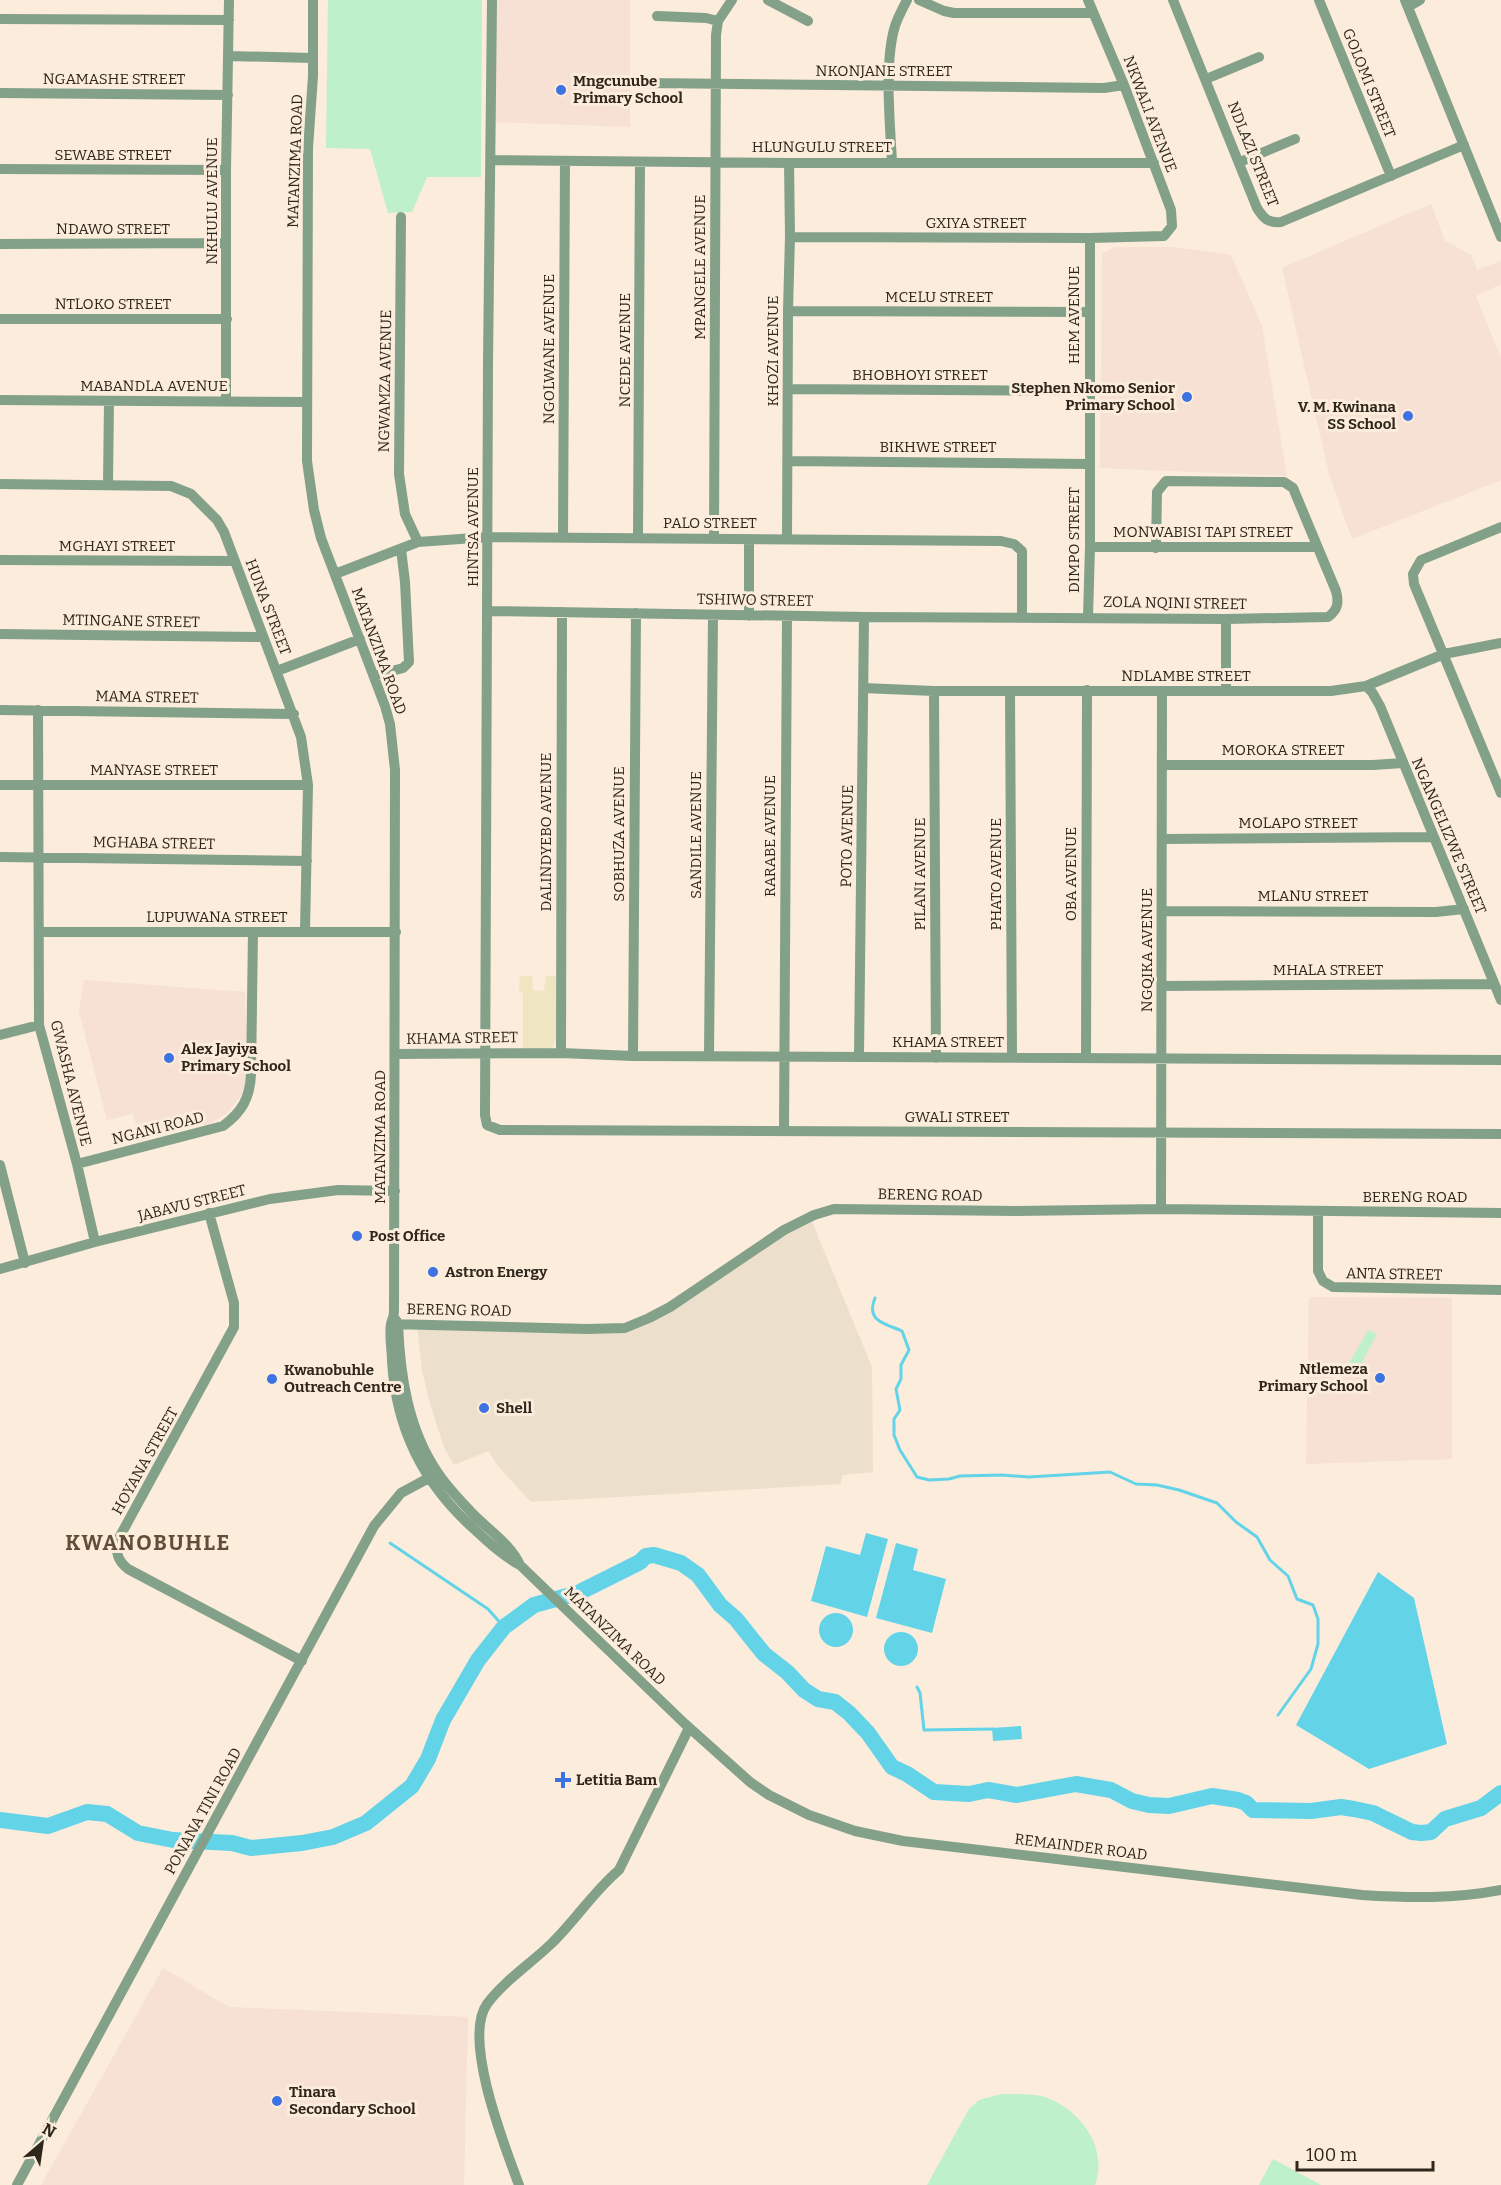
<svg xmlns="http://www.w3.org/2000/svg" width="1501" height="2185" viewBox="0 0 1501 2185" font-family="Bitter,serif">
  <style>
    .commercial { fill: #ecdfcb }
    .education { fill: #f7e0d4 }
    .green { fill: #bdf0cb }
    .sand { fill: #efe5c0 }
    .water { fill: #63d3e8 }
    .lines { fill: none; stroke-linecap: round; stroke-linejoin: round }
    .stream { stroke: #63d3e8; stroke-width: 3 }
    .river { stroke: #63d3e8; stroke-width: 16 }
    .minor { stroke: #83a089; stroke-width: 10 }
    .poi-dot { fill: #3c72e1; stroke: #fbecdb; stroke-width: 2 }
    .labels { text-anchor: middle; stroke-width: 6; stroke-linejoin: round; paint-order: stroke }
    .street-label { font-size: 15px; fill: #30271c; stroke: #fbecdb }
    .poi-label { font-size: 15px; font-weight: bold; fill: #30271c; stroke: #fbecdb; text-anchor: start }
    .district-label { font-size: 21px; font-weight: bold; letter-spacing: 1.5px; fill: #624e36; stroke: #fbecdb }
  </style>
  <rect width="100%" height="100%" fill="#fbecdb"/>
  <!-- commercial -->
  <path class="commercial" d="M 812,1222 L 872,1367 L 873,1472 L 842,1475 L 841,1484 L 531,1502 L 498,1466 L 488,1451 L 454,1465 L 444,1447 L 430,1404 L 422,1370 L 417,1327 L 628,1330 L 775,1240 Z"/>
  <!-- education -->
  <path class="education" d="M 492,0 L 630,0 L 630,127 L 491,122 Z
    M 1431,204 L 1445,241 L 1471,255 L 1477,270 L 1501,261 L 1501,284 L 1476,296 L 1501,358 L 1501,480 L 1352,539 L 1329,474 L 1282,268 Z
    M 1114,247 L 1174,247 L 1231,255 L 1262,326 L 1287,476 L 1100,468 L 1102,254 Z
    M 84,980 L 245,992 L 247,1059 L 246,1080 L 243,1093 L 227,1113 L 209,1124 L 140,1138 L 133,1114 L 107,1120 L 79,1012 Z
    M 1309,1297 L 1452,1298 L 1452,1459 L 1306,1464 Z
    M 163,1968 L 229,2007 L 468,2017 L 464,2185 L 41,2185 Z"/>
  <!-- green -->
  <path class="green" d="M 328,0 L 482,0 L 481,177 L 427,177 L 412,212 L 388,213 L 370,149 L 326,148 Z
    M 1368,1330 L 1377,1334 L 1357,1372 L 1347,1367 Z
    M 1001,2094 C 1015,2094 1035,2093 1048,2098 C 1082,2112 1108,2148 1095,2185 L 927,2185 L 969,2109 L 979,2100 Z
    M 1273,2159 L 1321,2185 L 1259,2185 Z"/>
  <!-- sand -->
  <path class="sand" d="M 520,976 L 532,976 L 533,990 L 544,991 L 546,976 L 556,976 C 557,993 562,1039 550,1050 L 523,1051 L 523,993 L 519,991 Z"/>
  <!-- water -->
  <path class="water" d="M 866,1533 L 888,1539 L 867,1617 L 811,1601 L 826,1546 L 860,1555 Z
    M 896,1543 L 918,1549 L 913,1570 L 946,1579 L 932,1633 L 876,1618 Z
    M 1378,1572 L 1414,1598 L 1447,1744 L 1369,1769 L 1296,1725 Z
    M819 1630a17 17 0 1 1 34 0a17 17 0 1 1-34 0Z
    M884 1649a17 17 0 1 1 34 0a17 17 0 1 1-34 0Z
    M 1021,1726 L 1022,1739 L 993,1741 L 992,1728 Z"/>
  <g class="lines">
    <!-- stream -->
    <path class="stream" d="M 875,1298 C 865,1322 887,1324 902,1331 L 909,1350 L 901,1365 L 901,1379 L 896,1389 L 900,1410 L 894,1419 L 894,1435 L 900,1450 L 917,1477 L 929,1480 L 949,1479 L 960,1476 L 1001,1475 L 1029,1477 L 1110,1472 L 1136,1484 L 1157,1485 L 1179,1490 L 1217,1503 L 1236,1522 L 1257,1537 L 1270,1560 L 1288,1576 L 1297,1599 L 1313,1605 L 1318,1619 L 1318,1644 L 1311,1669 L 1278,1715
      M 390,1543 L 488,1609 L 504,1627
      M 917,1687 L 920,1693 L 924,1730 L 994,1729"/>
    <!-- river -->
    <path class="river" d="M 0,1820 L 48,1826 L 87,1812 L 107,1814 L 138,1833 L 173,1840 L 232,1843 L 251,1848 L 302,1843 L 333,1837 L 366,1823 L 412,1786 L 428,1759 L 443,1720 L 478,1660 L 504,1627 L 534,1605 L 578,1593 L 640,1562 L 646,1556 L 654,1555 L 681,1563 L 698,1575 L 720,1605 L 736,1619 L 764,1654 L 787,1672 L 804,1690 L 818,1699 L 835,1702 L 849,1713 L 868,1733 L 892,1767 L 907,1774 L 934,1792 L 969,1794 L 988,1790 L 1017,1795 L 1076,1784 L 1111,1790 L 1132,1801 L 1149,1805 L 1169,1806 L 1212,1796 L 1238,1800 L 1246,1803 L 1253,1810 L 1311,1811 L 1341,1807 L 1354,1809 L 1373,1813 L 1412,1832 L 1421,1833 L 1431,1832 L 1445,1819 L 1481,1808 L 1501,1793"/>
    <!-- minor -->
    <path class="minor" d="M 313,0 L 313,76 L 308,148 L 307,461 L 314,510 L 321,538 L 385,706 L 390,724 L 395,770 L 394,1311 C 394,1317 392,1320 391,1324 C 389,1335 392,1350 392,1361 C 396,1429 423,1483 474,1529 C 488,1542 503,1556 520,1565 L 684,1723 L 750,1782 L 769,1795 L 809,1815 L 855,1831 L 903,1841 L 1362,1895 C 1408,1898 1455,1899 1501,1890
      M 492,0 L 488,364 L 485,1115 L 487,1125 L 500,1130 L 1501,1134
      M 768,0 L 808,21
      M 919,0 L 944,11 L 954,13 L 1093,13
      M 1173,0 L 1257,208 C 1264,219 1268,223 1281,222 L 1464,145
      M 1319,0 L 1391,176
      M 1405,0 L 1501,237
      M 1408,7 L 1420,0
      M 657,16 L 706,18 L 718,21
      M 0,19 L 229,20
      M 229,56 L 313,58
      M 1206,79 L 1259,57
      M 643,83 L 1104,88 L 1124,85
      M 0,93 L 228,95
      M 491,160 L 789,163 L 1154,163
      M 892,162 C 890,123 884,62 895,26 C 898,17 903,8 907,0
      M 1240,162 L 1295,139
      M 0,169 L 226,170
      M 401,217 L 399,474 L 405,514 L 418,542
      M 790,237 L 1090,238 L 1164,236 L 1172,226 L 1171,210 L 1124,85 L 1088,0
      M 0,244 L 226,243
      M 788,311 L 1089,312
      M 0,319 L 227,319
      M 788,389 L 1089,391
      M 0,400 L 307,402
      M 226,402 L 226,170 L 229,0
      M 788,461 L 1089,464
      M 0,484 L 171,486 L 191,494 L 217,520 L 224,532 L 301,737 L 308,785 L 305,931
      M 108,484 L 109,401
      M 1501,527 L 1421,560 L 1413,574 L 1414,584 L 1501,793
      M 563,537 L 565,161
      M 638,538 L 640,162
      M 787,538 L 788,311 L 790,237 L 789,163
      M 714,539 L 716,35 L 718,21 L 732,0
      M 749,539 L 749,616
      M 1090,547 L 1317,547
      M 0,560 L 235,561
      M 335,574 L 418,542 L 488,537 L 1001,541 L 1014,544 L 1022,551 L 1022,616
      M 488,611 L 864,617 L 1226,619 L 1328,617 C 1338,610 1339,602 1336,591 L 1293,488 L 1284,482 L 1166,481 L 1157,492 L 1156,548
      M 1088,617 L 1090,547 L 1090,238
      M 1226,619 L 1226,691
      M 0,634 L 262,637
      M 277,671 L 360,639
      M 374,676 L 403,668 L 409,662 L 405,582 L 401,549
      M 1366,686 L 1372,692 L 1380,706 L 1501,1000
      M 863,688 L 934,691 L 1331,691 L 1366,686 L 1444,654 L 1501,643
      M 934,691 L 936,1058
      M 1010,691 L 1012,1057
      M 0,710 L 294,714
      M 38,710 L 39,1025 L 77,1164 L 95,1242
      M 1163,765 L 1373,765 L 1403,763
      M 0,785 L 308,785
      M 1163,839 L 1433,837
      M 0,857 L 307,861
      M 1162,911 L 1436,912 L 1464,909
      M 39,932 L 396,932
      M 1162,986 L 1494,984
      M 0,1035 L 39,1025
      M 561,1053 L 562,612
      M 395,1054 L 561,1053 L 633,1056 L 1501,1060
      M 709,1055 L 713,615
      M 633,1056 L 636,613
      M 859,1056 L 864,617
      M 1086,1058 L 1087,690
      M 784,1130 L 787,616
      M 77,1164 L 223,1126 C 242,1112 250,1098 251,1074 L 253,932
      M 0,1165 L 25,1263
      M 1161,1209 L 1162,691
      M 1318,1212 L 1318,1271 L 1323,1281 L 1333,1287 L 1501,1290
      M 209,1213 L 234,1303 L 234,1327 L 119,1538 C 115,1552 117,1560 128,1569 L 302,1661
      M 0,1269 L 95,1242 L 270,1199 L 338,1190 L 395,1191
      M 396,1320 L 398,1324 C 400,1375 408,1430 438,1473 C 447,1487 460,1500 471,1512 C 487,1529 511,1544 520,1565
      M 391,1324 L 587,1329 L 625,1328 L 649,1318 L 670,1307 L 784,1230 L 814,1215 L 834,1209 L 1016,1211 L 1161,1209 L 1501,1213
      M 17,2185 L 374,1526 L 401,1493 L 438,1473
      M 519,2185 C 505,2147 462,2039 487,2004 C 504,1981 530,1964 551,1944 C 575,1921 593,1892 619,1870 L 689,1728"/>
  </g>
  <!-- markers -->
  <g class="poi-dot">
    <circle cx="561" cy="90" r="6"/>
    <circle cx="1187" cy="397" r="6"/>
    <circle cx="1408" cy="416" r="6"/>
    <circle cx="169" cy="1058" r="6"/>
    <circle cx="357" cy="1236" r="6"/>
    <circle cx="433" cy="1272" r="6"/>
    <circle cx="1380" cy="1378" r="6"/>
    <circle cx="272" cy="1379" r="6"/>
    <circle cx="484" cy="1408" r="6"/>
    <path d="M560 1771h6v6h6v6h-6v6h-6v-6h-6v-6h6z"/>
    <circle cx="277" cy="2101" r="6"/>
  </g>
  <g class="labels">
    <!-- street labels -->
    <g class="street-label">
      <text x="884" y="76">NKONJANE STREET</text>
      <text x="114" y="84">NGAMASHE STREET</text>
      <text transform="translate(1369 83) rotate(68)" y="5">GOLOMI STREET</text>
      <text transform="translate(1150 114) rotate(69)" y="5">NKWALI AVENUE</text>
      <text x="822" y="152">HLUNGULU STREET</text>
      <text transform="translate(1253 154) rotate(68)" y="5">NDLAZI STREET</text>
      <text x="113" y="160">SEWABE STREET</text>
      <text transform="translate(295 161) rotate(-88)" y="5">MATANZIMA ROAD</text>
      <text transform="translate(212 201) rotate(-90)" y="5">NKHULU AVENUE</text>
      <text x="976" y="228">GXIYA STREET</text>
      <text x="113" y="234">NDAWO STREET</text>
      <text transform="translate(700 267) rotate(-90)" y="5">MPANGELE AVENUE</text>
      <text x="939" y="302">MCELU STREET</text>
      <text x="113" y="309">NTLOKO STREET</text>
      <text transform="translate(1074 315) rotate(-90)" y="5">HEM AVENUE</text>
      <text transform="translate(549 349) rotate(-90)" y="5">NGOLWANE AVENUE</text>
      <text transform="translate(625 350) rotate(-90)" y="5">NCEDE AVENUE</text>
      <text transform="translate(773 351) rotate(-90)" y="5">KHOZI AVENUE</text>
      <text x="920" y="380">BHOBHOYI STREET</text>
      <text transform="translate(385 381) rotate(-89)" y="5">NGWAMZA AVENUE</text>
      <text x="154" y="391">MABANDLA AVENUE</text>
      <text x="938" y="452">BIKHWE STREET</text>
      <text x="710" y="528">PALO STREET</text>
      <text transform="translate(473 527) rotate(-90)" y="5">HINTSA AVENUE</text>
      <text x="1203" y="537">MONWABISI TAPI STREET</text>
      <text transform="translate(1074 540) rotate(-90)" y="5">DIMPO STREET</text>
      <text x="117" y="551">MGHAYI STREET</text>
      <text transform="translate(755 600) rotate(1)" y="5">TSHIWO STREET</text>
      <text transform="translate(1175 603) rotate(1)" y="5">ZOLA NQINI STREET</text>
      <text transform="translate(268 607) rotate(69)" y="5">HUNA STREET</text>
      <text transform="translate(131 621) rotate(1)" y="5">MTINGANE STREET</text>
      <text transform="translate(379 651) rotate(70)" y="5">MATANZIMA ROAD</text>
      <text x="1186" y="681">NDLAMBE STREET</text>
      <text transform="translate(147 697) rotate(1)" y="5">MAMA STREET</text>
      <text x="1283" y="755">MOROKA STREET</text>
      <text x="154" y="775">MANYASE STREET</text>
      <text x="1298" y="828">MOLAPO STREET</text>
      <text transform="translate(546 832) rotate(-90)" y="5">DALINDYEBO AVENUE</text>
      <text transform="translate(619 834) rotate(-90)" y="5">SOBHUZA AVENUE</text>
      <text transform="translate(696 835) rotate(-90)" y="5">SANDILE AVENUE</text>
      <text transform="translate(770 836) rotate(-90)" y="5">RARABE AVENUE</text>
      <text transform="translate(847 836) rotate(-89)" y="5">POTO AVENUE</text>
      <text transform="translate(1449 836) rotate(67)" y="5">NGANGELIZWE STREET</text>
      <text transform="translate(154 843) rotate(1)" y="5">MGHABA STREET</text>
      <text transform="translate(920 874) rotate(-90)" y="5">PILANI AVENUE</text>
      <text transform="translate(996 874) rotate(-90)" y="5">PHATO AVENUE</text>
      <text transform="translate(1071 874) rotate(-90)" y="5">OBA AVENUE</text>
      <text x="1313" y="901">MLANU STREET</text>
      <text x="217" y="922">LUPUWANA STREET</text>
      <text transform="translate(1147 950) rotate(-90)" y="5">NGQIKA AVENUE</text>
      <text x="1328" y="975">MHALA STREET</text>
      <text transform="translate(462 1038) rotate(-1)" y="5">KHAMA STREET</text>
      <text x="948" y="1047">KHAMA STREET</text>
      <text transform="translate(71 1083) rotate(76)" y="5">GWASHA AVENUE</text>
      <text x="957" y="1122">GWALI STREET</text>
      <text transform="translate(158 1128) rotate(-14)" y="5">NGANI ROAD</text>
      <text transform="translate(380 1137) rotate(-90)" y="5">MATANZIMA ROAD</text>
      <text transform="translate(930 1195) rotate(1)" y="5">BERENG ROAD</text>
      <text x="1415" y="1202">BERENG ROAD</text>
      <text transform="translate(192 1203) rotate(-14)" y="5">JABAVU STREET</text>
      <text transform="translate(1394 1274) rotate(1)" y="5">ANTA STREET</text>
      <text transform="translate(459 1310) rotate(1)" y="5">BERENG ROAD</text>
      <text transform="translate(145 1461) rotate(-61)" y="5">HOYANA STREET</text>
      <text transform="translate(615 1636) rotate(44)" y="5">MATANZIMA ROAD</text>
      <text transform="translate(203 1811) rotate(-61)" y="5">PONANA TINI ROAD</text>
      <text transform="translate(1081 1847) rotate(7)" y="5">REMAINDER ROAD</text>
    </g>
    <!-- poi labels -->
    <g class="poi-label">
      <text x="573" y="86">Mngcunube<tspan x="573" dy="17">Primary School</tspan></text>
      <text x="1175" y="393" text-anchor="end">Stephen Nkomo Senior<tspan x="1175" dy="17">Primary School</tspan></text>
      <text x="1396" y="412" text-anchor="end">V. M. Kwinana<tspan x="1396" dy="17">SS School</tspan></text>
      <text x="181" y="1054">Alex Jayiya<tspan x="181" dy="17">Primary School</tspan></text>
      <text x="369" y="1241">Post Office</text>
      <text x="445" y="1277">Astron Energy</text>
      <text x="1368" y="1374" text-anchor="end">Ntlemeza<tspan x="1368" dy="17">Primary School</tspan></text>
      <text x="284" y="1375">Kwanobuhle<tspan x="284" dy="17">Outreach Centre</tspan></text>
      <text x="496" y="1413">Shell</text>
      <text x="576" y="1785">Letitia Bam</text>
      <text x="289" y="2097">Tinara<tspan x="289" dy="17">Secondary School</tspan></text>
    </g>
    <!-- district labels -->
    <g class="district-label">
      <text x="148" y="1550">KWANOBUHLE</text>
    </g>
  </g>
  <!-- north arrow -->
  <g transform="translate(42 2143) rotate(29)" stroke="#fbecdb" stroke-width="4.5" paint-order="stroke">
  <path d="M0-4.5L10 22L0 15L-10 22Z" fill="#30271c"/>
  <text y="-9" font-size="16" font-weight="bold" text-anchor="middle" fill="#30271c">N</text>
  </g>
  <!-- scale -->
  <path d="M1297 2161v9h136v-9" fill="none" stroke="#30271c" stroke-width="3"/>
  <text x="1306" y="2161" font-size="18" fill="#30271c" stroke="#fbecdb" stroke-width="4.5" paint-order="stroke">100 m</text>
</svg>
